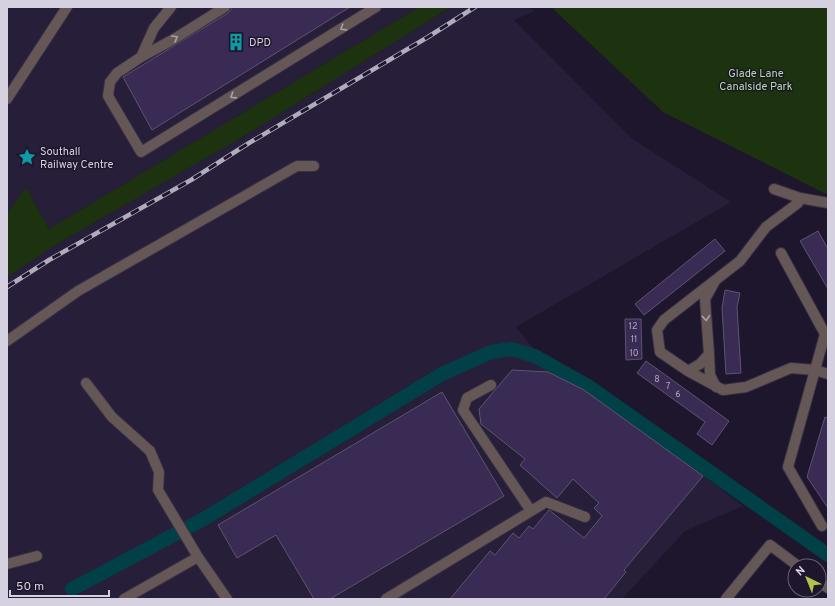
<svg xmlns="http://www.w3.org/2000/svg" width="835" height="606" viewBox="0 0 835 606" font-family="Overpass,sans-serif">
  <style>
    .built { fill: #271e3a }
    .green { fill: #1d3310 }
    .lines { fill: none; stroke-linecap: round; stroke-linejoin: round }
    .canal { stroke: #014047; stroke-width: 14 }
    .building { fill: #392b54; stroke: #5c556f }
    .minor-casing { stroke: #383045; stroke-width: 12 }
    .minor { stroke: #665757; stroke-width: 10 }
    .rail-casing { stroke: #b1acbc; stroke-width: 4.5 }
    .rail { stroke: #1e162c; stroke-width: 3; stroke-dasharray: 9; stroke-linecap: butt }
    .oneway { stroke: #a9a0a9 }
    .labels { text-anchor: middle; stroke-width: 3; stroke-linejoin: round; paint-order: stroke }
    .number-label { font-size: 9px; fill: #aea8bd }
    .poi-label { font-size: 11px; fill: #d5d1e0; stroke: #1e162c; text-anchor: start }
    .park-label { font-size: 11px; fill: #b1de9a; stroke: #1e162c }
  </style>
  <rect width="100%" height="100%" fill="#1e162c"/>
  <!-- built -->
  <path class="built" d="M 7,7 L 419,7 L 49,229 L 26,187 L 7,214 Z
    M 451,7 L 528,7 L 535,11 L 514,20 L 631,138 L 731,202 L 516,327 L 550,369 L 594,392 L 743,506 L 685,531 L 622,599 L 7,599 L 7,277 L 52,247 L 241,138 Z"/>
  <!-- green -->
  <path class="green" d="M 419,7 L 451,7 L 241,138 L 52,247 L 7,277 L 7,214 L 26,187 L 49,229 Z
    M 554,7 L 828,7 L 828,195 L 663,112 L 552,8 Z"/>
  <g class="lines">
    <!-- canal -->
    <path class="canal" d="M 72,589 L 202,520 L 442,374 L 491,352 L 511,349 L 535,356 L 588,386 L 828,555"/>
  </g>
  <!-- building -->
  <path class="building" d="M 233,7 L 350,7 L 152,130 L 123,77 L 228,13 Z
    M 818,231 L 828,249 L 828,289 L 800,241 Z
    M 715,239 L 725,251 L 644,315 L 635,304 Z
    M 725,290 L 740,293 L 737,307 L 741,373 L 726,374 L 722,308 Z
    M 625,319 L 641,319 L 642,359 L 626,360 Z
    M 646,361 L 729,421 L 712,445 L 697,434 L 705,422 L 637,373 Z
    M 512,370 L 548,372 L 584,390 L 703,476 L 624,570 L 626,572 L 604,599 L 450,599 L 490,551 L 495,555 L 513,533 L 519,538 L 529,526 L 533,529 L 549,510 L 584,538 L 602,516 L 594,508 L 599,503 L 573,479 L 557,498 L 520,465 L 525,459 L 481,424 L 479,409 Z
    M 442,392 L 504,496 L 330,599 L 314,599 L 276,535 L 237,558 L 218,525 Z
    M 825,417 L 828,418 L 828,508 L 807,477 Z"/>
  <g class="lines">
    <!-- minor casing -->
    <g class="minor-casing">
      <path id="minor" d="M 171,7 L 154,28 L 141,57 L 117,73 L 110,82 L 108,96 L 141,152 L 376,7
        M 141,57 L 174,39 L 225,7
        M 7,99 L 67,7
        M 774,189 L 800,198 L 828,203
        M 781,253 L 825,334 L 788,467 L 822,526
        M 715,281 L 705,299 L 709,354 L 700,364 L 688,371 L 660,352 L 657,330 L 664,320 L 740,261 L 766,227 L 798,203 L 800,198
        M 7,341 L 78,291 L 297,166 L 314,166
        M 709,354 L 710,375 L 716,387
        M 688,371 L 723,390 L 746,387 L 791,368 L 815,370 L 828,374
        M 86,383 L 112,417 L 150,451 L 159,472 L 158,490 L 198,557 L 227,599
        M 491,385 L 467,398 L 463,410 L 531,511
        M 7,564 L 37,556
        M 819,582 L 828,588
        M 124,599 L 198,557
        M 386,599 L 546,502 L 585,517
        M 726,599 L 770,545 L 798,566"/>
    </g>
    <!-- minor -->
    <use href="#minor" class="minor"/>
    <!-- rail casing -->
    <g class="rail-casing">
      <path id="rail" d="M 7,287 L 49,260 L 191,180 L 249,143 L 428,37 L 475,7"/>
    </g>
    <!-- rail -->
    <use href="#rail" class="rail"/>
  </g>
  <!-- one-way arrows -->
  <defs><path id="oneway-chevron" d="M-2-3.5L2.5 0L-2 3.5" fill="none" stroke-width="1.6" stroke-linecap="round" stroke-linejoin="round"/></defs>
  <g class="oneway">
    <use href="#oneway-chevron" transform="translate(343 28) rotate(148)"/>
    <use href="#oneway-chevron" transform="translate(175 38) rotate(-31)"/>
    <use href="#oneway-chevron" transform="translate(233 96) rotate(148)"/>
    <use href="#oneway-chevron" transform="translate(706 318) rotate(84)"/>
  </g>
  <!-- icons -->
  <defs>
    <g id="building-bare" transform="scale(1.38)"><path d="M-4-6H4V6H1V3H-1V6H-4ZM-2.5-4.3h1.7v1.8h-1.7ZM.8-4.3h1.7v1.8H.8ZM-2.5-1h1.7V.8h-1.7ZM.8-1h1.7V.8H.8Z" fill="#0f9aa8" stroke="#1e162c" stroke-width="2.5" paint-order="stroke"/></g>
    <g id="sight-bare" transform="scale(1.38)"><path d="M0-6L1.8-2.2L6-1.7L2.9 1.2L3.7 5.4L0 3.3L-3.7 5.4L-2.9 1.2L-6-1.7L-1.8-2.2Z" fill="#0f9aa8" stroke="#1e162c" stroke-width="2.5" paint-order="stroke"/></g>
  </defs>
  <g fill-rule="evenodd">
    <use href="#building-bare" x="236" y="42"/>
    <use href="#sight-bare" x="27" y="157"/>
  </g>
  <g class="labels">
    <!-- number labels -->
    <g class="number-label">
      <text x="633" y="329">12</text>
      <text x="634" y="342">11</text>
      <text x="634" y="356">10</text>
      <text x="657" y="382">8</text>
      <text x="668" y="389">7</text>
      <text x="678" y="397">6</text>
    </g>
    <!-- poi labels -->
    <g class="poi-label">
      <text x="249" y="46">DPD</text>
      <text x="40" y="155">Southall<tspan x="40" dy="13">Railway Centre</tspan></text>
    </g>
    <!-- park labels -->
    <g class="park-label">
      <text x="756" y="77">Glade Lane<tspan x="756" dy="13">Canalside Park</tspan></text>
    </g>
  </g>
  <!-- border -->
  <rect width="835" height="606" fill="none" stroke="#d5d1e0" stroke-width="16"/>
  <!-- north arrow -->
  <g transform="translate(807 578) rotate(317)"><circle r="19" fill="#1e162c" stroke="#676174"/>
  <path d="M0-3L7 15L0 10L-7 15Z" fill="#b3c24b"/>
  <text y="-6" font-size="11" font-weight="bold" text-anchor="middle" fill="#d5d1e0">N</text>
  </g>
  <!-- scale -->
  <path d="M10 590v6h99v-6" fill="none" stroke="#d5d1e0" stroke-width="2"/>
  <text x="16" y="590" font-size="12" fill="#d5d1e0" stroke="#1e162c" stroke-width="3" paint-order="stroke">50 m</text>
</svg>
